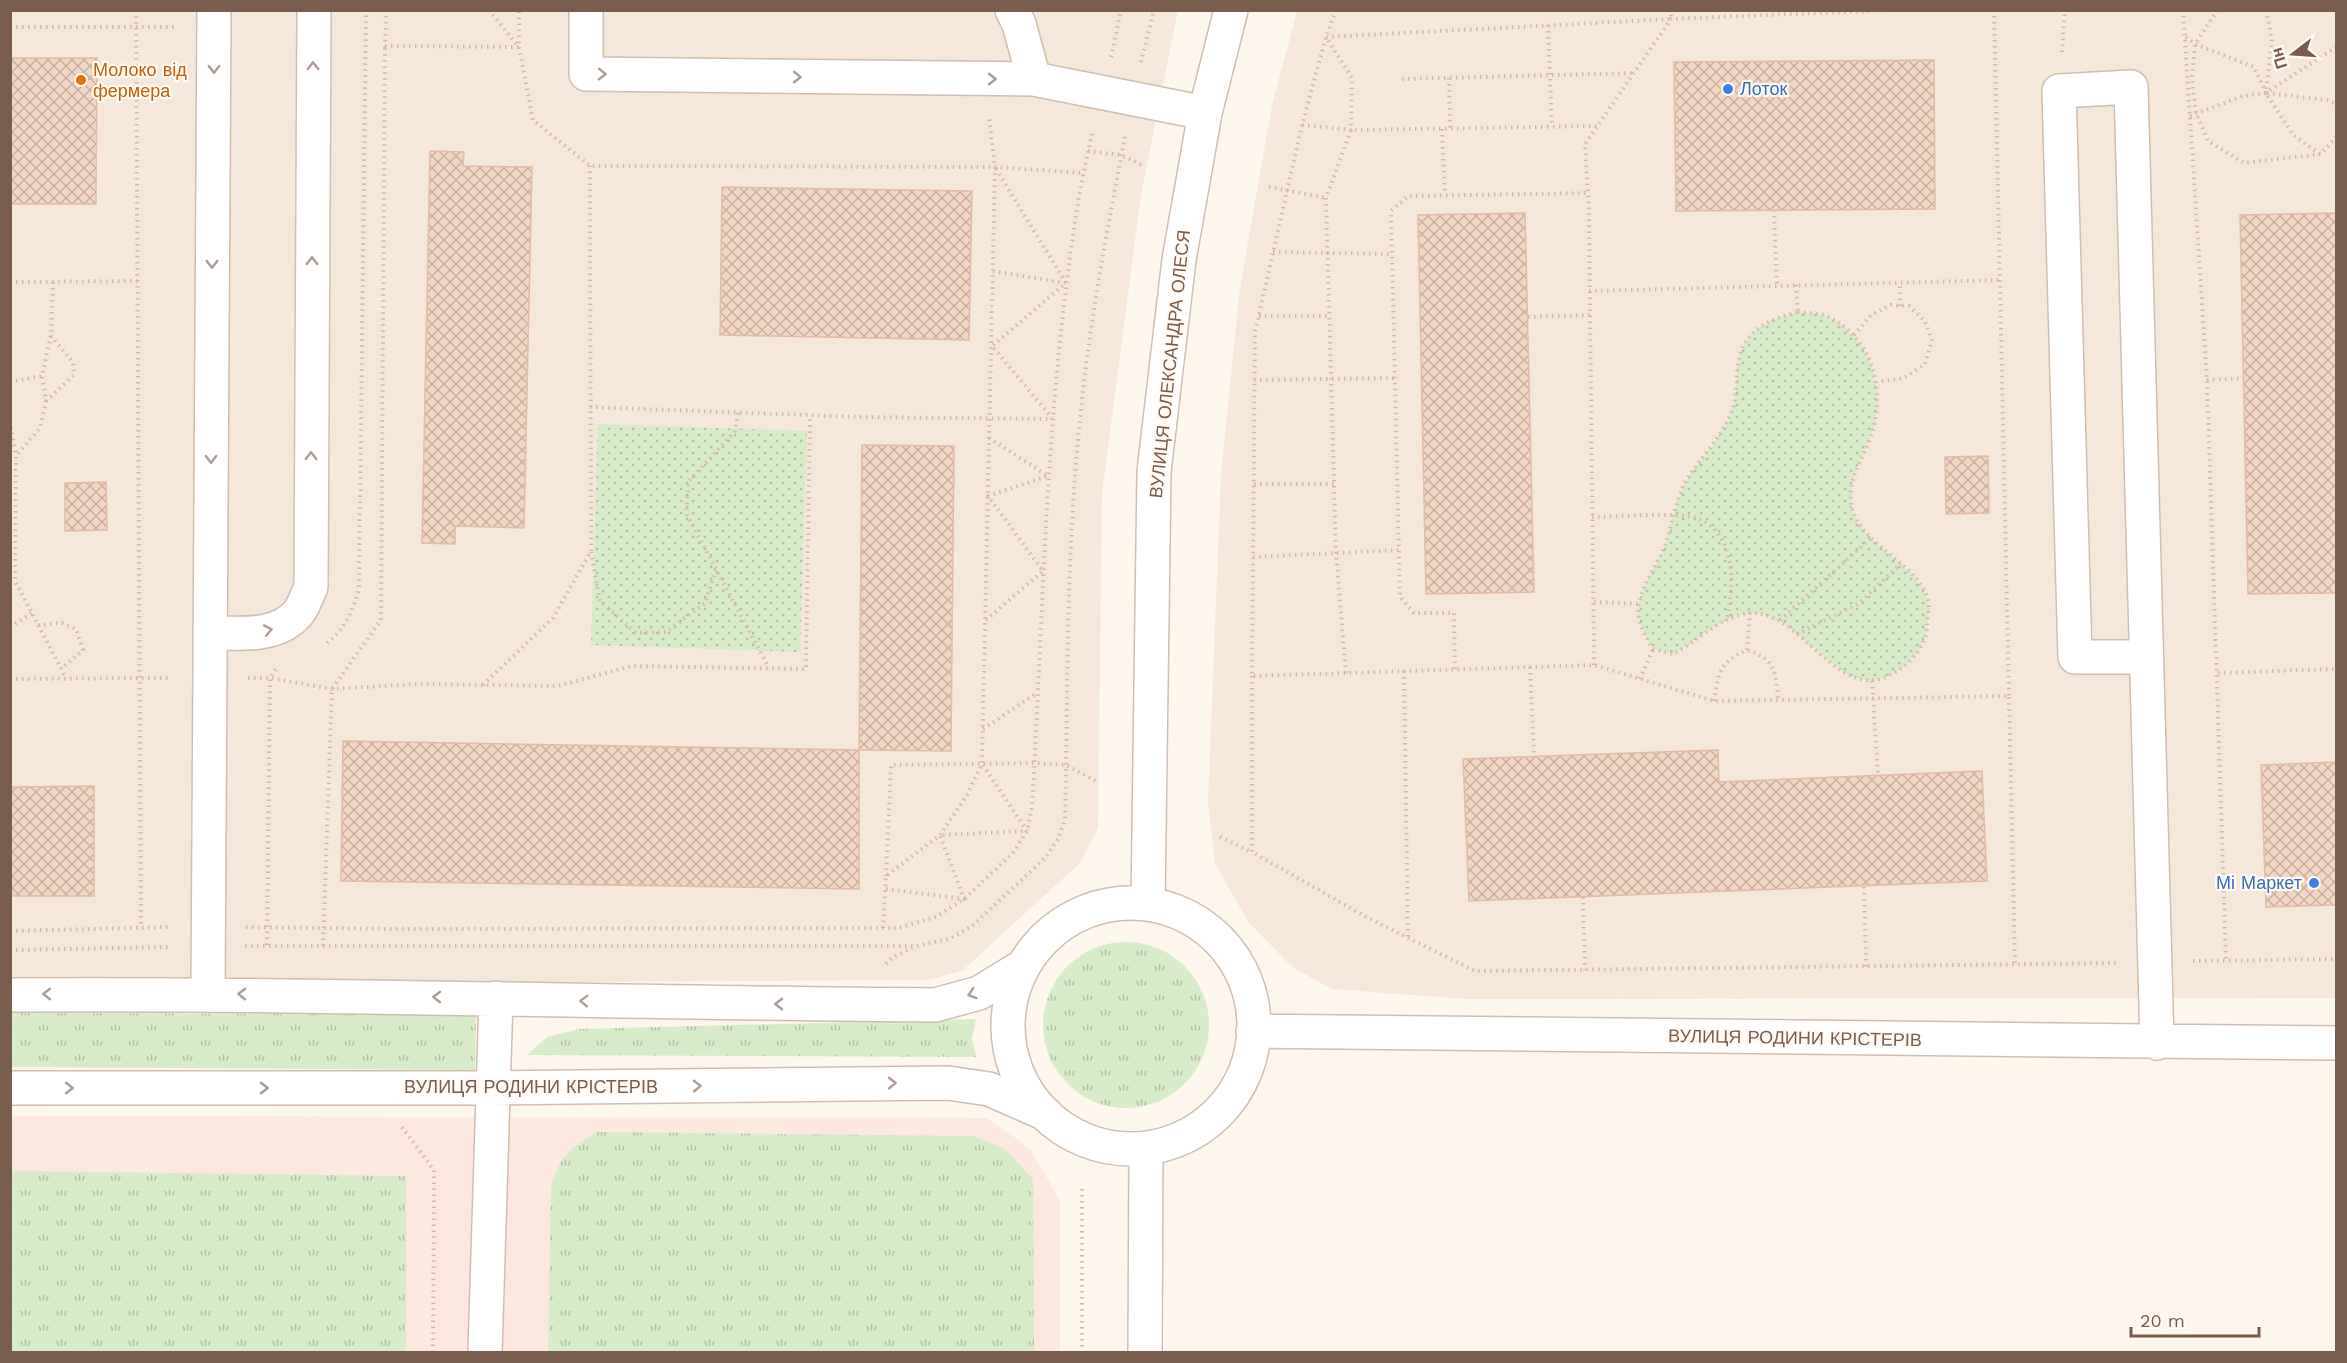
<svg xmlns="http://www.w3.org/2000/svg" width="2347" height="1363" viewBox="0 0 2347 1363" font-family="'Work Sans',sans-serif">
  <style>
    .residential { fill: #f5e8da }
    .commercial { fill: #fde8e0 }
    .grass { fill: url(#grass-tufts) }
    .park { fill: url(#park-dots) }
    .building { fill: url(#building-cross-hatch); stroke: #e6bba3; stroke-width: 1.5 }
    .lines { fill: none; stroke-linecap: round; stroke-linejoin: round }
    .minor-casing { stroke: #d1beb0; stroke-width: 36 }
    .path { stroke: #d9b8a5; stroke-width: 4; stroke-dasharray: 1.5 4.5; stroke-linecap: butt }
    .minor { stroke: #fff; stroke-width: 33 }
    .oneway { stroke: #af9d94 }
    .food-dot { fill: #e8710a; stroke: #fffaf3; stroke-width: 2 }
    .shop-dot { fill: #3f7fe0; stroke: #fffaf3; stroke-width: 2 }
    .labels { text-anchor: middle; stroke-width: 4.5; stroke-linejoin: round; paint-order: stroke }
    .food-label { font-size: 18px; fill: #c56008; stroke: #fffaf3; text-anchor: start }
    .shop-label { font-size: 18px; fill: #366cbe; stroke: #fffaf3; text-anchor: start }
    .street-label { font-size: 18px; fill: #7a5c4d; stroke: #fffaf3 }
  </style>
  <defs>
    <pattern id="grass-tufts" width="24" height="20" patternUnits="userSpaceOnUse" patternTransform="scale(1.5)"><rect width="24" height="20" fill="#d8ecc9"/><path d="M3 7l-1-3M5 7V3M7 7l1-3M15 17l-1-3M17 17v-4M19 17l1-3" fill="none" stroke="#b4c2a5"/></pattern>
    <pattern id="park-dots" width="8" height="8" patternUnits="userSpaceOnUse" patternTransform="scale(1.5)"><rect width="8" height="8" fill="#d8ecc9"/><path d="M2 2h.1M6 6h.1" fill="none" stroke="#b4c2a5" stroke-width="1.8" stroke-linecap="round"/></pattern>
    <pattern id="building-cross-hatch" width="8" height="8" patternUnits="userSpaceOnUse" patternTransform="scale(1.5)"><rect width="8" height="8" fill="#f3d5c3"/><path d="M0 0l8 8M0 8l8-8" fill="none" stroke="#cab0a1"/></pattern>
  </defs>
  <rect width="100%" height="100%" fill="#fdf6ec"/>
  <!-- residential -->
  <path class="residential" d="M 10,11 L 1178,11 L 1141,195 L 1102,494 L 1098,828 L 1080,863 L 962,971 L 928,980 L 11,985 Z
    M 1297,11 L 2336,11 L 2336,998 L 1466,999 L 1332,989 L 1292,967 L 1249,923 L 1215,864 L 1208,802 L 1221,474 L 1240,288 L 1272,105 Z"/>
  <!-- commercial -->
  <path class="commercial" d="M 11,1116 L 986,1118 L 1030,1148 L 1060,1201 L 1060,1352 L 11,1352 Z"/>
  <!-- grass -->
  <path class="grass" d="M1043 1025a83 83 0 1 1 166 0a83 83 0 1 1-166 0Z
    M 11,1013 L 476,1014 L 475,1070 L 11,1067 Z
    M 976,1019 L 972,1038 L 976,1057 L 527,1055 L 547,1037 L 579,1029 Z
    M 597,1132 L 973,1136 L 1005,1149 L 1033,1179 L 1034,1352 L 548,1352 L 551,1188 C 560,1154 569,1150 597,1132 Z
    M 11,1171 L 406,1176 L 406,1352 L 11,1352 Z"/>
  <!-- park -->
  <path class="park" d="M 1798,312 C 1807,313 1820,313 1829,317 C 1871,338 1885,386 1873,429 C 1867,454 1848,475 1851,502 C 1855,544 1919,562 1928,600 C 1930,608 1927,619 1927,627 C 1926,646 1910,664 1894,673 C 1838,707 1803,610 1749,613 C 1725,615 1696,641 1674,654 L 1653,649 C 1644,635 1636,620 1639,603 C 1643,584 1654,570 1662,553 C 1673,528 1674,499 1689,476 C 1704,454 1722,436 1732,411 C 1740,389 1732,360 1747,340 C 1759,323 1779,317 1798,312 Z
    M 598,424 L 807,431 L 800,652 L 591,645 Z"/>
  <!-- building -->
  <path class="building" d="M 10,58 L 97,58 L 96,204 L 10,204 Z
    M 1934,60 L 1935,209 L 1676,211 L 1674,62 Z
    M 430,151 L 464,152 L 463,166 L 532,167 L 524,528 L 455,526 L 455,544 L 422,543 Z
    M 722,187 L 972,191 L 969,340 L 720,335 Z
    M 1525,213 L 1534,592 L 1426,594 L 1418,215 Z
    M 2336,213 L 2336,593 L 2248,594 L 2240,215 Z
    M 862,445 L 954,446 L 951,751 L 859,750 Z
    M 1988,456 L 1989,513 L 1946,514 L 1945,457 Z
    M 106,482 L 107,530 L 65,531 L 65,483 Z
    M 343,741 L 859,750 L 859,889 L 341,881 Z
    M 1718,750 L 1719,782 L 1982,771 L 1987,881 L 1469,901 L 1463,759 Z
    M 2336,762 L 2336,905 L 2266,907 L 2261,765 Z
    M 94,786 L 94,896 L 10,896 L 10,787 Z"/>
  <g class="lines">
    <!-- minor casing -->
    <g class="minor-casing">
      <path id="minor" d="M 586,10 L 586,74 L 1034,79 L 1019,24 L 1012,10
        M 1034,79 L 1205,113
        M 210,633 C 240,633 277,638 298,613 C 304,606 307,595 311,587 L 314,10
        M 2146,657 L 2075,657 L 2059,91 L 2131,87 L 2157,1043
        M 1148,903 L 1154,471 L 1179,260 L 1205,113 L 1231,10
        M1008 1026a123 123 0 1 1 246 0a123 123 0 1 1-246 0Z
        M 208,993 L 214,10
        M 10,995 C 319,993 627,1003 935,1005 L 979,993 L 1023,966
        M 1253,1031 L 2336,1043
        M 10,1088 L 492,1088 L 948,1083 L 989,1089 L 1046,1114
        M 485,1352 L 496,998
        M 1145,1352 L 1146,1149"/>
    </g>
    <!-- path -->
    <path class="path" d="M 136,10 L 141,928
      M 386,10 L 385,46 L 519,47 L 519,10
      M 489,10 L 519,47 L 533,120 L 590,166 L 995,167 L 1083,173
      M 1336,10 L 1326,37 L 1302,125 L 1255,332 L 1252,676 L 1594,665 L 1714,701 L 2009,696 L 2015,965
      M 1994,10 L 2009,696
      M 2183,10 L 2207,380 L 2226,961
      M 2230,10 L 2217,11 L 2195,44 L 2192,78 L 2196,113 L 2208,141 L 2244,163 L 2321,154 L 2336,137
      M 1548,25 L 1552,127
      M 10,27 L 174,27
      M 2186,37 L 2195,44 L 2254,67 L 2266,93 L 2336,47
      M 2062,52 L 2065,10
      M 1111,57 L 1121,10
      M 1141,62 L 1154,10
      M 1449,78 L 1450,129
      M 1402,79 L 1634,73
      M 2190,116 L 2243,96 L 2266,93 L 2272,39 L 2266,10
      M 1302,125 L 1351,130 L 1352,78 L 1326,37 L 1671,19 L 1671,10
      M 1442,129 L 1445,195
      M 1088,151 L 1121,155 L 1144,166
      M 2320,154 L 2293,135 L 2266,93 L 2327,100 L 2336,104
      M 996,169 L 1066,283 L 992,346 L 1052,418
      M 1269,187 L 1326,198
      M 1774,210 L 1777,286
      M 1273,252 L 1392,254
      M 993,271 L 1065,283
      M 10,282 L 137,281
      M 53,282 L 51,335 L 42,376 L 46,401 L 40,428 L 16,456 L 15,581 L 66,678
      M 1796,285 L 1798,312
      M 1589,291 L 2000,280
      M 1900,306 L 1900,282
      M 1798,312 C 1807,313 1820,313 1829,317 C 1871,338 1885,386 1873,429 C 1867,454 1848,475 1851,502 C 1855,544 1919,562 1928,600 C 1930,608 1927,619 1927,627 C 1926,646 1910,664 1894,673 C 1838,707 1803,610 1749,613 C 1725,615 1696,641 1674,654 L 1653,649 C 1644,635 1636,620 1639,603 C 1643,584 1654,570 1662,553 C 1673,528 1674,499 1689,476 C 1704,454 1722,436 1732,411 C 1740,389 1732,360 1747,340 C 1759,323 1779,317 1798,312 Z
      M 1259,316 L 1330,316
      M 1528,317 L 1590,315
      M 1854,335 L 1871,315 L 1891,305 L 1909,306 L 1925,321 L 1932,341 L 1925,364 L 1904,378 L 1877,382
      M 1254,380 L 1395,378
      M 2207,380 L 2244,378
      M 10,382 L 42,376
      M 46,401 L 74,375 L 73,362 L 51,336
      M 590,407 L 860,417 L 1052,419
      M 738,413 L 735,431 L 689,481 L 686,513 L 769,668
      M 10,421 L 16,456
      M 1254,484 L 1334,484
      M 1592,517 C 1616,517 1680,511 1699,519 C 1737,536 1734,585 1727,618
      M 591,552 L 600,601 L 636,633 L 666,632 L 705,603 L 716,569
      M 1253,557 L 1399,550
      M 1594,602 L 1639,604
      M 986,620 L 1043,571 L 988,496 L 1048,476 L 989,438
      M 1780,620 L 1872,537
      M 38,625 L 62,623 L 76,629 L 83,650 L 61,669
      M 10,627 L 32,613
      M 1797,634 L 1858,604 L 1901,564
      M 327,643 C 345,629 354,609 359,588 L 366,10
      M 1747,650 L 1750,613
      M 1594,665 L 1589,211 L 1585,144 L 1671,19 L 1892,10
      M 1530,667 L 1534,756
      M 1455,669 L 1454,613 L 1414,613 L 1400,597 L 1391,211 L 1408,196 L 1588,193
      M 1404,671 L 1408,938
      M 1346,673 L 1336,553 L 1326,198 L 1351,130 L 1597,126
      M 2218,673 L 2336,669
      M 1252,676 L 1252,852 L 1368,918 L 1475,971 L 2117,963
      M 248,678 L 270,678 L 332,689 L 418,684 L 558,686 L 631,666 L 806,669 L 810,415
      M 10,679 L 172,678
      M 1640,679 L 1653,649
      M 1872,681 L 1878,776
      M 483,685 L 553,618 L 591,551 L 590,166
      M 1714,701 C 1719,672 1719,662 1747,650 C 1776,659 1776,673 1778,700
      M 983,729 L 1037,693
      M 983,765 L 1027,831
      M 1220,837 L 1252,852
      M 886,876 L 891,765 L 1035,763 L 1066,765 L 1096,781
      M 1864,887 L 1866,967
      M 886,889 L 964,899 L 940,835 L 1026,831
      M 1583,897 L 1585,970
      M 246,927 L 391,929 L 898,928 L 936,917 L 964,899 L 1013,853 L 1027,831 L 1032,807 C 1041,655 1044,502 1059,350 C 1067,277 1075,203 1093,131
      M 883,928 L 886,876 L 940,835 L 967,795 L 982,764 L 995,167 L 989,116
      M 10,931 L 169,927
      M 267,945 L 270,678 L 276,669
      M 245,946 L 916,946 L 949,939 L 971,927 L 1046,857 L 1058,839 L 1065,820 C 1068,687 1066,552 1080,420 C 1089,325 1107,230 1125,137
      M 323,946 L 332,689 L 381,620 L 385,46
      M 10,950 L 169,947
      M 2193,961 L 2336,959
      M 886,964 L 892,958 L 912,948
      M 402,1127 L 434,1170 L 433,1352
      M 1082,1189 L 1082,1352"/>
    <!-- minor -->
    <use href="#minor" class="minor"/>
  </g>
  <!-- one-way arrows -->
  <defs><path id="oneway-chevron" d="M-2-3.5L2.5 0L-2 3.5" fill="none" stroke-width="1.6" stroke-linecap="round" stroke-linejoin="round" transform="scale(1.5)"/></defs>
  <g class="oneway">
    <use href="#oneway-chevron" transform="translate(313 66) rotate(-90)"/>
    <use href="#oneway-chevron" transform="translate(214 69) rotate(90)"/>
    <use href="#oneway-chevron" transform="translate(602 74) rotate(1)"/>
    <use href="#oneway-chevron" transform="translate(797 77) rotate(1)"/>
    <use href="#oneway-chevron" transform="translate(992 79)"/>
    <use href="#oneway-chevron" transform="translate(312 261) rotate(-90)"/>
    <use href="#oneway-chevron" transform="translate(212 264) rotate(90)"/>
    <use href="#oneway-chevron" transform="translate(311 456) rotate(-90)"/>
    <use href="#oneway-chevron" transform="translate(211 459) rotate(90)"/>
    <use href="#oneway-chevron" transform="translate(268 630) rotate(-11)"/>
    <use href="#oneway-chevron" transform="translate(47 994) rotate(180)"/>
    <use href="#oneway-chevron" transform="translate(242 994) rotate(-179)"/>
    <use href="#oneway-chevron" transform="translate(972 994) rotate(162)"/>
    <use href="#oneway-chevron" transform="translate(437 997) rotate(-179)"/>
    <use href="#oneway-chevron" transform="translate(584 1001) rotate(-178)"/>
    <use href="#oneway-chevron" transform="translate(779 1004) rotate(-180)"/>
    <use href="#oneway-chevron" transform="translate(892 1083) rotate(-1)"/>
    <use href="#oneway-chevron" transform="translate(697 1086) rotate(-1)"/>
    <use href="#oneway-chevron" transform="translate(69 1088)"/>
    <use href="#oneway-chevron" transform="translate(264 1088)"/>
  </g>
  <!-- markers -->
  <circle class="food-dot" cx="81" cy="80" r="6"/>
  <g class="shop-dot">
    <circle cx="1728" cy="89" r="6"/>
    <circle cx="2314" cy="883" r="6"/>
  </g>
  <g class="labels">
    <!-- food labels -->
    <g class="food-label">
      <text x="93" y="76">Молоко від<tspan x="93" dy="21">фермера</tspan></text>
    </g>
    <!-- shop labels -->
    <g class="shop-label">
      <text x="1740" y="95">Лоток</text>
      <text x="2302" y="889" text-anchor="end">Мі Маркет</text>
    </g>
    <!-- street labels -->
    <g class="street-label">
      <text transform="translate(1170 364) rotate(-84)" y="6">ВУЛИЦЯ ОЛЕКСАНДРА ОЛЕСЯ</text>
      <text transform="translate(1795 1038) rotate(1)" y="6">ВУЛИЦЯ РОДИНИ КРІСТЕРІВ</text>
      <text x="531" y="1093">ВУЛИЦЯ РОДИНИ КРІСТЕРІВ</text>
    </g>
  </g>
  <!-- border -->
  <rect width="2347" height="1363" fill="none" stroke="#7a5c4d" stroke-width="24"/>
  <!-- north arrow -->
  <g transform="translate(2293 54) rotate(253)" stroke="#fffaf3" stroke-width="4.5" paint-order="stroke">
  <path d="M0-4.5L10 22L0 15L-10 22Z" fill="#7a5c4d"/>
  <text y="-9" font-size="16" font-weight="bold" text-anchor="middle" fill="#7a5c4d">Пн</text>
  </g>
  <!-- scale -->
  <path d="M2131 1327v9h128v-9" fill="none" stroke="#7a5c4d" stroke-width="3"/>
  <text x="2140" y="1327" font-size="18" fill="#7a5c4d" stroke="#fffaf3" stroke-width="4.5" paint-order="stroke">20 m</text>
</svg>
